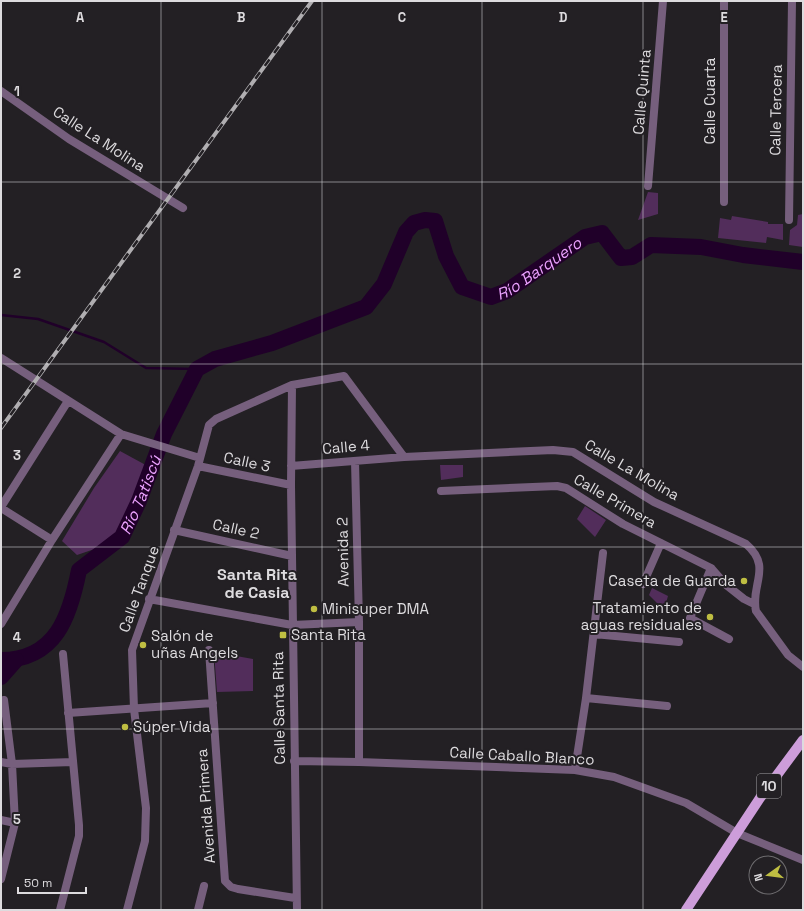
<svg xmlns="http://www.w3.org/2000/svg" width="804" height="911" viewBox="0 0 804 911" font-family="'Space Grotesk',sans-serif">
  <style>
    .green { fill: #522d5b }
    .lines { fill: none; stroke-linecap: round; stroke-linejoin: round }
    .stream { stroke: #200029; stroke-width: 2.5 }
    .river { stroke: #200029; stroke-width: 16 }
    .minor { stroke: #765f7d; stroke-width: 8 }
    .primary { stroke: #cd9dda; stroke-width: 10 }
    .rail-casing { stroke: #b0aeb1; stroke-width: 4 }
    .rail { stroke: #232024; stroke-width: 2.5; stroke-dasharray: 8; stroke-linecap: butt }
    .grid { fill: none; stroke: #dddbde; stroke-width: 1; stroke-opacity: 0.55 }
    .poi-dot { fill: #bfbe42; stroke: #232024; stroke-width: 1.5 }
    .labels { text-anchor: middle; stroke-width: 4; stroke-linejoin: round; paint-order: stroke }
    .shield { fill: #232024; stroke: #a5a3a6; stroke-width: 1 }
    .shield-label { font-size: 14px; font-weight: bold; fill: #dddbde }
    .street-label { font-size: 15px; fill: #dddbde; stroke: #232024 }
    .poi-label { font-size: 15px; fill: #dddbde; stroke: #232024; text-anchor: start }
    .water-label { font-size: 16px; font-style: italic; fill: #eba1fe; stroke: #232024 }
    .neighbourhood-label { font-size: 16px; font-weight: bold; fill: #dddbde; stroke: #232024 }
    .grid-label { font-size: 13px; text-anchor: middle; font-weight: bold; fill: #dddbde; stroke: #232024; stroke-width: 4; stroke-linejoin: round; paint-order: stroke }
  </style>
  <rect width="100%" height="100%" fill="#232024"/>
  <!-- green -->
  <path class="green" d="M 648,192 L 658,193 L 658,214 L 638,220 Z
    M 803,214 L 803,247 L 789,245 L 790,230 L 797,225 L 798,215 Z
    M 732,216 L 768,222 L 768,226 L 768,224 L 783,224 L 783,240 L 767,237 L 766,243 L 718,238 L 720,218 L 731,220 Z
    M 120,451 L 153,469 L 127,538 L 77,555 L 62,541 L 94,488 Z
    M 440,465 L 463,465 L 463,477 L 441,480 Z
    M 585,506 L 606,520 L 595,537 L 577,519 Z
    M 652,588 L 668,596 L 664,610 L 649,595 Z
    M 214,652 L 253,659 L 253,691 L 217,692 Z"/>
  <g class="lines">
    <!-- stream -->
    <path class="stream" d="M 1,315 L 38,319 L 104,342 L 146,368 L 197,369"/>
    <!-- river -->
    <g class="river">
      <path id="s1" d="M 1,660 C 56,660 70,616 79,570 L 122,537 L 139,501 L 164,434 L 197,369 L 215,359 L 272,343 L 366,307 L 384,284 L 406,232 L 414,223 L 425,220 L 435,221 L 446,256 L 462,287 L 491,297 L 507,291 L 585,237 L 602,233 L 621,258 L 632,257 L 651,245 L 701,247 L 743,255 L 803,262"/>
      <path d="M 1,677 L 16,660"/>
    </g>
    <!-- minor -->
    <path class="minor" d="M 1,91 L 69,139 L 183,208
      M 648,186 L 663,1
      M 724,202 L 724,1
      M 789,220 L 792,1
      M 1,358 L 121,434 L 200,458
      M 292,385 L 291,485 L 297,910
      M 355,461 L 359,622 L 359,762
      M 198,466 L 291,485
      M 291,466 L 404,457
      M 441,491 L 557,486 L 566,488 L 623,524 L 711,568 L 725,584 L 744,599 L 754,604
      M 1,507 L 68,401
      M 1,508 L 52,540
      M 174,530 L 292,556
      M 711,568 L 690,618 L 729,639
      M 643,584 L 661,543
      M 149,599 L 292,625 L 359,622
      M 1,624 L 52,540 L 121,434
      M 594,634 L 679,642
      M 209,650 L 225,881 L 231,887 L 238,889 L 295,898
      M 586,698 L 667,706
      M 68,713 L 213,703
      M 294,761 L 359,762 L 575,770 L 614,777 L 686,803 L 737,833 L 803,860
      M 1,762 L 12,764 L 73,762
      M 575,770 L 586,698 L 603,553
      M 1,820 L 15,823
      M 1,879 L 15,823 L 12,764 L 4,700
      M 60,910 L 79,836 L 79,825 L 63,654
      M 127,910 L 145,841 L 146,808 L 134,709 L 132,650 L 198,466 L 209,425 L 216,419 L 292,385 L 344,376 L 404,457 L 553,450 L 573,452 L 654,502 L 746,544 C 773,567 750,585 756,611 L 788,655 L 803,667
      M 198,910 L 204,886"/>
    <!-- primary -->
    <path class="primary" d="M 686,910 L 760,798 L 803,740"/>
    <!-- rail casing -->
    <g class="rail-casing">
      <path id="rail" d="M 1,428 L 312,1"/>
    </g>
    <!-- rail -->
    <use href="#rail" class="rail"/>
  </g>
  <!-- grid -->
  <path class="grid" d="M 161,1 L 161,910M 322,1 L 322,910M 482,1 L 482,910M 643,1 L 643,910M 1,182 L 803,182M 1,364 L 803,364M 1,547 L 803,547M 1,729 L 803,729"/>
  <!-- markers -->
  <g class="poi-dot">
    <circle cx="744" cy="581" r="4"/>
    <circle cx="314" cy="609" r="4"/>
    <circle cx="710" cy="617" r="4"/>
    <rect x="279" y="631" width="8" height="8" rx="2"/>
    <circle cx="143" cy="645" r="4"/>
    <circle cx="125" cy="727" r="4"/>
  </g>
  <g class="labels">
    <!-- shield labels -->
    <rect class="shield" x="757" y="774" width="24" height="24" rx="3"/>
    <g class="shield-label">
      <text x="769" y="791">10</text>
    </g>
    <!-- street labels -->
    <g class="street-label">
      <text transform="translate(642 92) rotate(-85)" y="5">Calle Quinta</text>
      <text transform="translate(710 101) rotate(-90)" y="5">Calle Cuarta</text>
      <text transform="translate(776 110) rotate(-89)" y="5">Calle Tercera</text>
      <text transform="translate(99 139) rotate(33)" y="5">Calle La Molina</text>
      <text transform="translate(346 447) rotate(-5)" y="5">Calle 4</text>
      <text transform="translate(247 462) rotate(12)" y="5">Calle 3</text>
      <text transform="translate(632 470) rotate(30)" y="5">Calle La Molina</text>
      <text transform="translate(615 501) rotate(30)" y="5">Calle Primera</text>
      <text transform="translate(236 529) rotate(12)" y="5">Calle 2</text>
      <text transform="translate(343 552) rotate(-91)" y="5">Avenida 2</text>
      <text transform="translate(139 589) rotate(-70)" y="5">Calle Tanque</text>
      <text transform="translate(279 708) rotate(-91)" y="5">Calle Santa Rita</text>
      <text transform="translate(522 756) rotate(3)" y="5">Calle Caballo Blanco</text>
      <text transform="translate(206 806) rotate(-94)" y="5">Avenida Primera</text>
    </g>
    <!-- poi labels -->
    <g class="poi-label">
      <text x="736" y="586" text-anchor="end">Caseta de Guarda</text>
      <text x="702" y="613" text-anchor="end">Tratamiento de<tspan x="702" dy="17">aguas residuales</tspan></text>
      <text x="322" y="614">Minisuper DMA</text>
      <text x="291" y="640">Santa Rita</text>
      <text x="151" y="641">Salón de<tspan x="151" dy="17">uñas Angels</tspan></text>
      <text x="133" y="732">Súper Vida</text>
    </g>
    <!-- water labels -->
    <g class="water-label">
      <text dy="6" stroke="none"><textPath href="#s1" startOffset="828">Río Barquero</textPath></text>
      <text dy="6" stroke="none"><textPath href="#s1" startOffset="232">Río Tatiscú</textPath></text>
    </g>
    <!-- neighbourhood labels -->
    <g class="neighbourhood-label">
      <text x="257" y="580">Santa Rita<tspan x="257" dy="18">de Casia</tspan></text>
    </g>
  </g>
  <g class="grid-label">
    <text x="80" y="22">A</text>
    <text x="241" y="22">B</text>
    <text x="402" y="22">C</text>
    <text x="563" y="22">D</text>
    <text x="724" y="22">E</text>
    <text x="17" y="96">1</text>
    <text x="17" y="278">2</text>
    <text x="17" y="460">3</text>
    <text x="17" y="642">4</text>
    <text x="17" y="824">5</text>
  </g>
  <!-- border -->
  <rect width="804" height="911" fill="none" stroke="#dddbde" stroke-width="4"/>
  <!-- north arrow -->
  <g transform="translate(768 875) rotate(256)"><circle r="19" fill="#232024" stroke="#6d6b6e"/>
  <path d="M0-3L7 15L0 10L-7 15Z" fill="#bfbe42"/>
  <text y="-6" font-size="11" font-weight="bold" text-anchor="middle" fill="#dddbde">N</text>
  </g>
  <!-- scale -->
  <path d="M18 887v6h68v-6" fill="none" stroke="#dddbde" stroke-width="2"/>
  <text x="24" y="887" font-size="12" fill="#dddbde" stroke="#232024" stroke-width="3" paint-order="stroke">50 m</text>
</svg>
